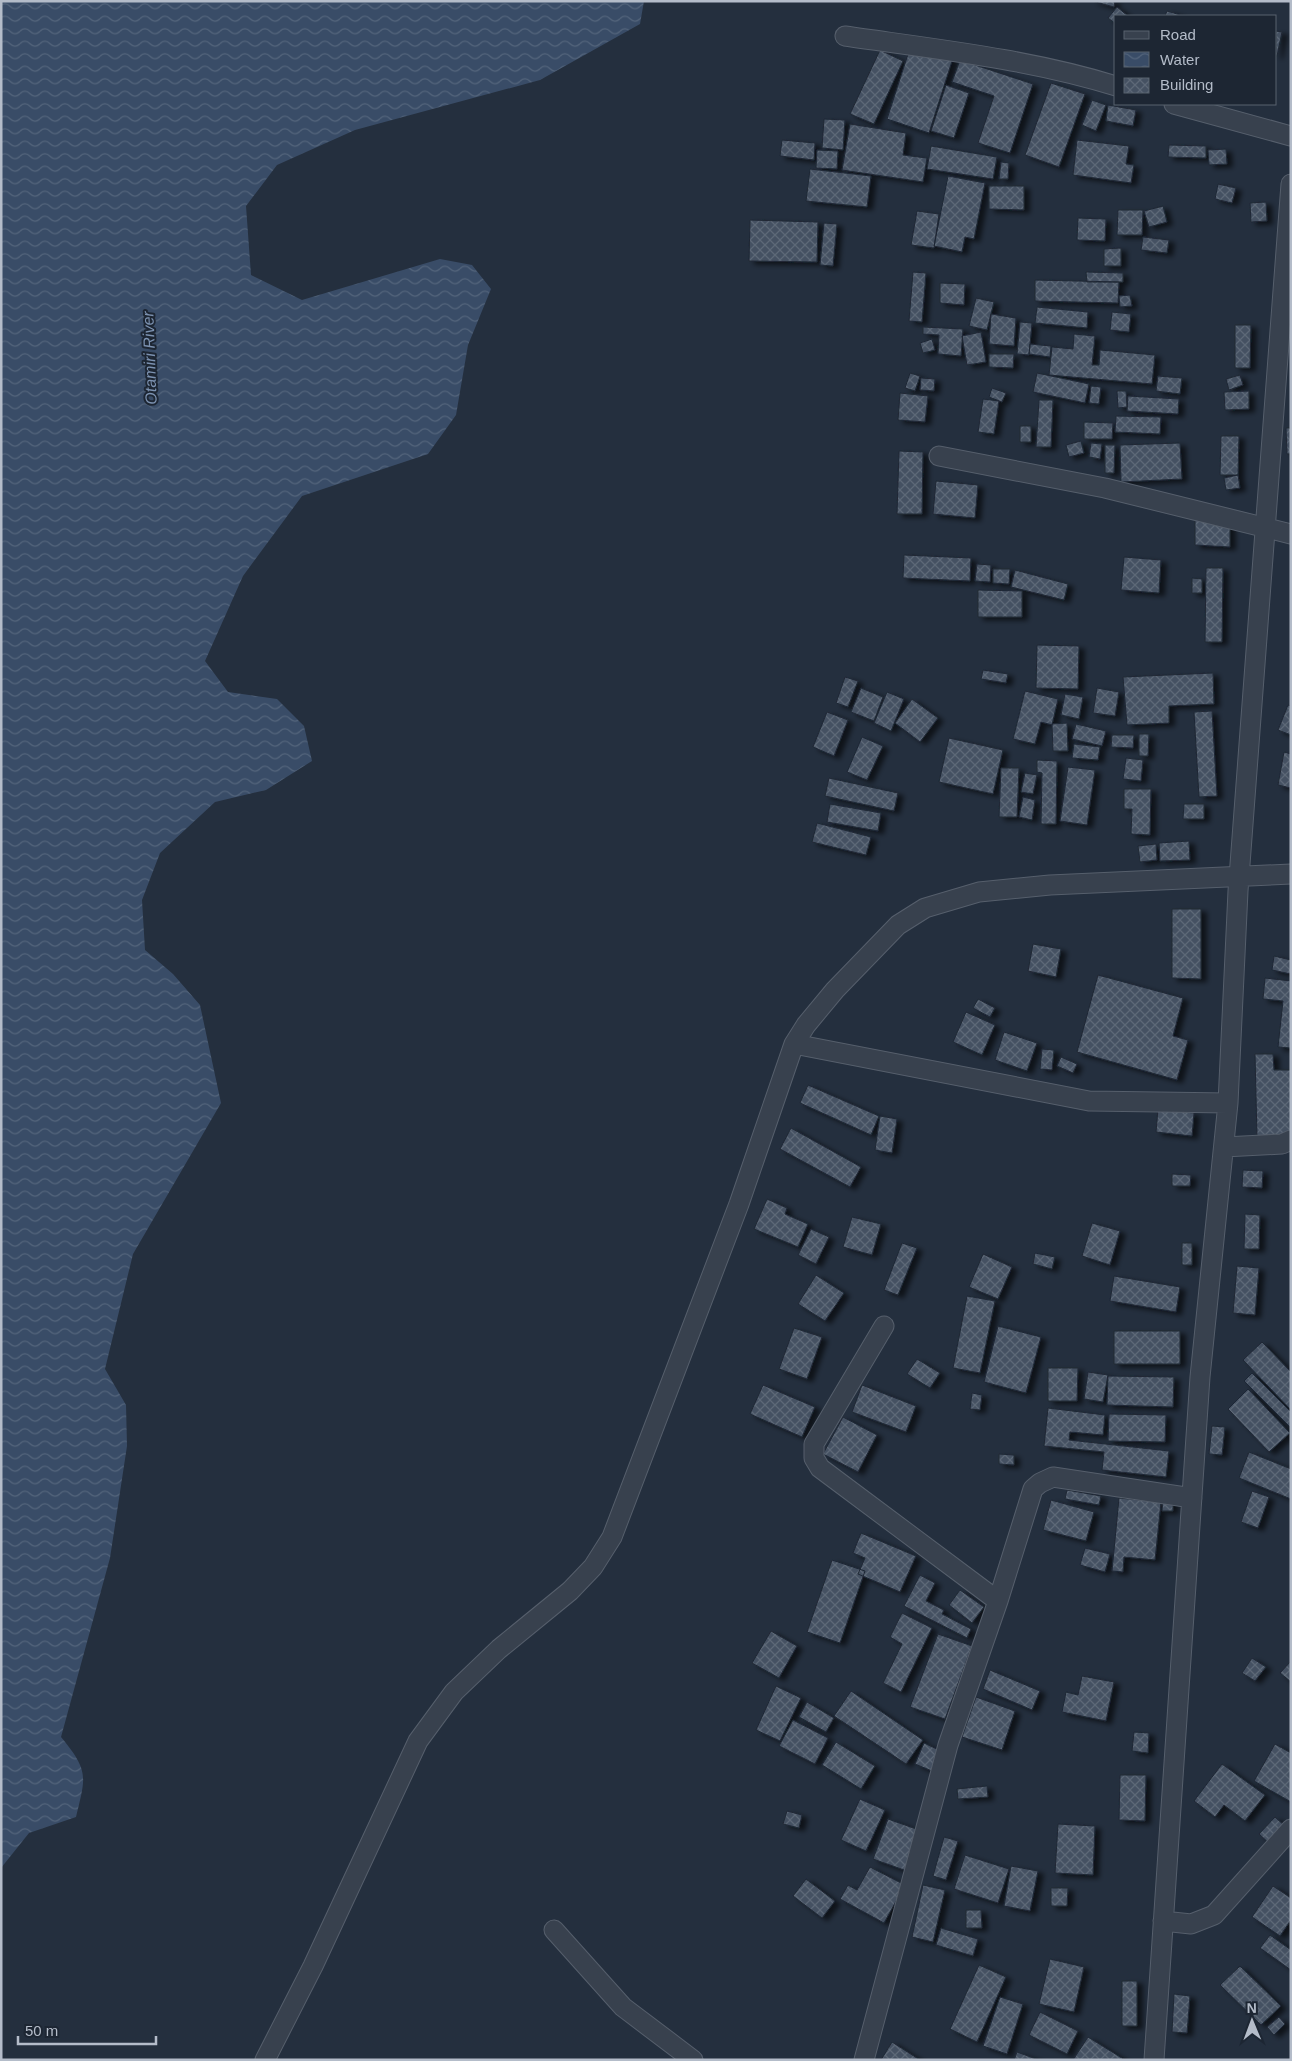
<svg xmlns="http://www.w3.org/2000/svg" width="1292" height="2061" viewBox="0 0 1292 2061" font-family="Helvetica,sans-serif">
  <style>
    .water { fill: url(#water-waves) }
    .building { fill: url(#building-cross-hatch); stroke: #1f2835; filter: url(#shadow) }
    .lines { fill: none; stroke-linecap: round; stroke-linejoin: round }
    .minor-casing { stroke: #565f6c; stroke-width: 21 }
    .minor { stroke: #38414e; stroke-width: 19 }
    .labels { text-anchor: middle; stroke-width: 4; stroke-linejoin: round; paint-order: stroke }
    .water-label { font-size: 16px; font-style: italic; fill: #7c92b1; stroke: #1d2633 }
  </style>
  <defs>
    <pattern id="water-waves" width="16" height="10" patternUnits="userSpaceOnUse" patternTransform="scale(1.25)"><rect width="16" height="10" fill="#394c67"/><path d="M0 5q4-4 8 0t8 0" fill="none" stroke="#53647b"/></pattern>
    <pattern id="building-cross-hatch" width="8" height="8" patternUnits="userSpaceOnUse" patternTransform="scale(1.25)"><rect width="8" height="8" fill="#455162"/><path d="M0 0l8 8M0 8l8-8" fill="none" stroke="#5d6877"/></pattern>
    <filter id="shadow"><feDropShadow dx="5.5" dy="3" stdDeviation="2.5" flood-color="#0009"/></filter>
  </defs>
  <rect width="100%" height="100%" fill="#242f3e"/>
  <!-- water -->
  <path class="water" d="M 1,1 L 644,1 L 640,24 L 540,80 L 355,130 L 277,165 L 246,206 L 251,275 L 302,300 L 440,259 L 472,265 L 491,289 L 468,345 L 456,415 L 428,454 L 302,496 L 243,576 L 205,661 L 228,692 L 277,699 L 304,726 L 312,761 L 266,790 L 215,802 L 160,853 L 142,900 L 145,950 L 173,974 L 200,1005 L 221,1103 L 133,1254 L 105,1369 L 126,1405 L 127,1446 L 110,1558 L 61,1737 C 89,1771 86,1776 76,1817 L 29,1833 L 1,1868 Z"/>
  <!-- building -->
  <path class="building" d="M 1092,1 L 1115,1 L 1114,7 Z
    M 1117,7 L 1128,16 L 1116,16 L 1116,24 L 1108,18 Z
    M 1167,11 L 1184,16 L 1165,16 Z
    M 1276,31 L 1282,32 L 1277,56 L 1276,56 Z
    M 911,45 L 953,58 L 929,133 L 887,119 Z
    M 880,50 L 903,61 L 874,124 L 850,114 Z
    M 960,60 L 1033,84 L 1010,153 L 978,143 L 994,96 L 952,82 Z
    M 1051,83 L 1085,94 L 1059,167 L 1025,155 Z
    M 946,85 L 969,93 L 954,138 L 931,131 Z
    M 1092,100 L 1106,105 L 1096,131 L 1082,125 Z
    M 1108,105 L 1136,110 L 1133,126 L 1106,121 Z
    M 824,119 L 845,120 L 843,150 L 822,148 Z
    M 850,124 L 906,133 L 903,155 L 927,158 L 923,182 L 842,170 Z
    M 782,140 L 815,143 L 814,160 L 780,156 Z
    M 1077,140 L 1129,146 L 1126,164 L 1134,165 L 1131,183 L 1073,175 Z
    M 1169,145 L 1206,146 L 1206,158 L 1168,157 Z
    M 931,146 L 997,157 L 993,179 L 927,169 Z
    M 1226,149 L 1227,164 L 1209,165 L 1208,150 Z
    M 817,150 L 838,151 L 837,169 L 816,168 Z
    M 1001,162 L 1009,163 L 1008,179 L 999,179 Z
    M 810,169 L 871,176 L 867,207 L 806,201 Z
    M 948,176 L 985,183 L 974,239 L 965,237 L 962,252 L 934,246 Z
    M 1218,184 L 1236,188 L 1232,203 L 1215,199 Z
    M 989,186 L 1024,186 L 1024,210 L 989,209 Z
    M 1266,202 L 1267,221 L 1251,222 L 1250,203 Z
    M 1163,206 L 1167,222 L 1149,227 L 1144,211 Z
    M 1118,210 L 1143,210 L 1142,235 L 1117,235 Z
    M 917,211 L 939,214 L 934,248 L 911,245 Z
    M 1078,218 L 1106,219 L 1105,241 L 1077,240 Z
    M 750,220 L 818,222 L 817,262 L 749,261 Z
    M 824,223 L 837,224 L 833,266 L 820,265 Z
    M 1143,237 L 1169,240 L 1167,253 L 1141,250 Z
    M 1121,248 L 1121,266 L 1104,266 L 1104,249 Z
    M 913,272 L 926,273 L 922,322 L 909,321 Z
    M 1086,272 L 1123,273 L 1123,282 L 1087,282 Z
    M 1035,280 L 1119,282 L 1118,303 L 1035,301 Z
    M 940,283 L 965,284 L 964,305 L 940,303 Z
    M 1130,295 L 1132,306 L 1120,307 L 1119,296 Z
    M 976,298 L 994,302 L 987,330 L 969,326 Z
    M 1037,307 L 1088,312 L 1087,328 L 1035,323 Z
    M 1112,312 L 1131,314 L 1129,332 L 1110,330 Z
    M 991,314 L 1016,318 L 1014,346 L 989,344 Z
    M 1020,322 L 1032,323 L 1029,355 L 1017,354 Z
    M 1235,325 L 1251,325 L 1250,368 L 1235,368 Z
    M 923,327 L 963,329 L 961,356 L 938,354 L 939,335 L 923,334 Z
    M 981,332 L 986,362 L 967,365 L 962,336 Z
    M 1074,334 L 1095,336 L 1092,365 L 1099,365 L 1100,350 L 1155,355 L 1152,384 L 1049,375 L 1052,347 L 1073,349 Z
    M 932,339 L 935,350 L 923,353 L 920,343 Z
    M 1030,344 L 1051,346 L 1050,357 L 1029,354 Z
    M 989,354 L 1014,354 L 1013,368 L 989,367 Z
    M 910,373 L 920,376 L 915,391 L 905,388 Z
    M 1037,373 L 1089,384 L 1085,403 L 1033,392 Z
    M 1240,375 L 1243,385 L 1229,390 L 1226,379 Z
    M 1158,376 L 1182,378 L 1180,394 L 1156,391 Z
    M 921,378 L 935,379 L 934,391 L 920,390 Z
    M 1091,386 L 1101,387 L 1099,404 L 1089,403 Z
    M 992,388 L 1006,393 L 1002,402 L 989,397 Z
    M 1117,391 L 1126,391 L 1127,407 L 1118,408 Z
    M 1249,391 L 1249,409 L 1225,410 L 1224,392 Z
    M 900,393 L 928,396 L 925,422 L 898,420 Z
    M 1128,396 L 1179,399 L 1178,414 L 1127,411 Z
    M 983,399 L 999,401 L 994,434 L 978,432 Z
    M 1039,400 L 1053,400 L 1051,447 L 1036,447 Z
    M 1116,416 L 1161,417 L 1160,434 L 1115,432 Z
    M 1084,422 L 1113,423 L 1112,439 L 1084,439 Z
    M 1020,426 L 1031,426 L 1031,442 L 1020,442 Z
    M 1286,428 L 1291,428 L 1291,454 L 1287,454 Z
    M 1221,436 L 1239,436 L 1238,475 L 1220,475 Z
    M 1081,441 L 1084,453 L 1069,457 L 1066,445 Z
    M 1091,443 L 1102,444 L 1100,459 L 1089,457 Z
    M 1180,443 L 1182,479 L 1121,482 L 1120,445 Z
    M 1105,445 L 1115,445 L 1114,473 L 1105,473 Z
    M 899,451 L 923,452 L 922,514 L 897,514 Z
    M 1238,475 L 1240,488 L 1226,490 L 1224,478 Z
    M 936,481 L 978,485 L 975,518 L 933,514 Z
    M 1195,515 L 1230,516 L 1230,547 L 1195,545 Z
    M 904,555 L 971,558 L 970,581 L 903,578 Z
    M 1124,557 L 1161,560 L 1159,593 L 1121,590 Z
    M 977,564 L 991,565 L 990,582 L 975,581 Z
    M 1206,568 L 1223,568 L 1222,642 L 1205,642 Z
    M 993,569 L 1010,569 L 1009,584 L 993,583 Z
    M 1015,570 L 1068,584 L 1064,600 L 1011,587 Z
    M 1192,578 L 1202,579 L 1202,593 L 1192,593 Z
    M 978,590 L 1022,591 L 1022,617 L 978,617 Z
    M 1037,645 L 1079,646 L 1078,689 L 1036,688 Z
    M 983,670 L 1008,674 L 1006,683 L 981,679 Z
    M 1213,673 L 1214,704 L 1169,706 L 1169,723 L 1127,725 L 1123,677 Z
    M 845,677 L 858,681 L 848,707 L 836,703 Z
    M 861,688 L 883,697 L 874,721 L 851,712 Z
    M 1097,688 L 1119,692 L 1115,716 L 1093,713 Z
    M 1025,691 L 1058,699 L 1052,725 L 1041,722 L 1035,744 L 1013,739 Z
    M 887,692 L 904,699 L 891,731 L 874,723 Z
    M 1065,694 L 1083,697 L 1079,719 L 1061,715 Z
    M 912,699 L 938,718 L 920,742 L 895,723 Z
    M 1288,705 L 1291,706 L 1291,735 L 1278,730 Z
    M 1212,711 L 1217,796 L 1199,797 L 1194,712 Z
    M 827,712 L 848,720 L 834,756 L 813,747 Z
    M 1067,723 L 1068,751 L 1053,751 L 1052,724 Z
    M 1076,724 L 1106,731 L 1102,746 L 1072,739 Z
    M 1139,734 L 1149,734 L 1148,756 L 1139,756 Z
    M 1112,735 L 1134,735 L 1133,748 L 1111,747 Z
    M 862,737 L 883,746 L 867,780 L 847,772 Z
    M 949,738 L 1003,750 L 993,794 L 939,782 Z
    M 1074,744 L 1100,747 L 1098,760 L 1072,758 Z
    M 1284,752 L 1291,754 L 1291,788 L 1278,785 Z
    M 1126,758 L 1143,760 L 1141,781 L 1123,779 Z
    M 1037,760 L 1057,761 L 1056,824 L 1041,824 L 1042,773 L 1037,772 Z
    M 1068,767 L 1095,770 L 1087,825 L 1060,821 Z
    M 1001,768 L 1019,768 L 1017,817 L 999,817 Z
    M 1025,773 L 1037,775 L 1033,794 L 1021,792 Z
    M 829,778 L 898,793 L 894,811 L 825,796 Z
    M 1124,789 L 1151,789 L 1150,835 L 1131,834 L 1132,809 L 1124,809 Z
    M 1023,797 L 1035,800 L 1032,820 L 1019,817 Z
    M 830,804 L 881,813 L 878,831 L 827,822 Z
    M 1184,804 L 1204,804 L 1204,819 L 1183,819 Z
    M 817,823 L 871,837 L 866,855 L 812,842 Z
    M 1189,841 L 1190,860 L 1160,861 L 1159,843 Z
    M 1156,844 L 1157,860 L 1140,862 L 1138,846 Z
    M 1172,909 L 1201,909 L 1201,979 L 1172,978 Z
    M 1033,944 L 1061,949 L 1056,977 L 1028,971 Z
    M 1274,956 L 1291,960 L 1291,974 L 1272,970 Z
    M 1098,975 L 1183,998 L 1173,1036 L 1188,1040 L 1177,1080 L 1077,1052 Z
    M 1265,978 L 1291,981 L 1291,1048 L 1278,1047 L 1283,1001 L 1263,999 Z
    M 978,999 L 995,1008 L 990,1017 L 973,1008 Z
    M 966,1012 L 995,1025 L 982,1055 L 953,1042 Z
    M 1004,1032 L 1037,1043 L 1027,1071 L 995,1060 Z
    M 1042,1049 L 1054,1050 L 1052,1070 L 1040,1069 Z
    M 1255,1054 L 1273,1054 L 1274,1070 L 1291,1070 L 1291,1138 L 1257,1138 Z
    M 1061,1057 L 1077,1064 L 1073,1073 L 1057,1066 Z
    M 808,1085 L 879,1116 L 871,1135 L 800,1103 Z
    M 1158,1109 L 1194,1113 L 1192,1136 L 1156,1132 Z
    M 880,1116 L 897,1119 L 892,1153 L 875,1150 Z
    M 791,1128 L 861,1167 L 850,1187 L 780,1149 Z
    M 1243,1170 L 1263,1171 L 1262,1188 L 1242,1187 Z
    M 1172,1174 L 1191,1175 L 1190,1186 L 1172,1186 Z
    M 767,1199 L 787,1208 L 785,1214 L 808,1224 L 798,1247 L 754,1229 Z
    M 1245,1214 L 1260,1215 L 1259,1249 L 1244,1249 Z
    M 852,1217 L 881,1224 L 872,1255 L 843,1247 Z
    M 1092,1223 L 1120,1231 L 1110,1265 L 1082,1256 Z
    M 811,1229 L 829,1237 L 816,1264 L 798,1255 Z
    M 902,1243 L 917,1248 L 898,1295 L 884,1290 Z
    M 1182,1243 L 1192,1243 L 1192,1265 L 1182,1265 Z
    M 1035,1253 L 1055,1257 L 1052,1269 L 1033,1264 Z
    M 983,1254 L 1012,1267 L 998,1299 L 969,1287 Z
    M 1237,1266 L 1259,1268 L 1255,1315 L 1233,1313 Z
    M 816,1275 L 844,1293 L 825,1321 L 798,1304 Z
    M 1114,1276 L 1180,1287 L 1176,1312 L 1110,1301 Z
    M 967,1296 L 995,1301 L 980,1373 L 953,1368 Z
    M 998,1326 L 1041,1337 L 1026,1393 L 984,1382 Z
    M 794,1328 L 822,1337 L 807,1379 L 779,1369 Z
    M 1114,1331 L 1180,1331 L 1180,1364 L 1114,1364 Z
    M 1262,1342 L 1291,1372 L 1291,1410 L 1243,1360 Z
    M 917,1359 L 940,1373 L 930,1388 L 907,1374 Z
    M 1048,1368 L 1078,1368 L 1077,1401 L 1048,1401 Z
    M 1088,1372 L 1108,1375 L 1103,1402 L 1084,1399 Z
    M 1252,1373 L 1291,1412 L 1291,1428 L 1244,1381 Z
    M 1108,1376 L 1174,1377 L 1173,1407 L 1107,1405 Z
    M 763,1385 L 815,1407 L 802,1437 L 750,1414 Z
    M 862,1385 L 916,1406 L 906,1432 L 852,1412 Z
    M 1248,1389 L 1290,1433 L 1269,1452 L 1228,1409 Z
    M 972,1393 L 982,1395 L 980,1410 L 970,1409 Z
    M 1048,1408 L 1105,1415 L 1103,1435 L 1070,1432 L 1069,1440 L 1169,1451 L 1166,1477 L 1102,1470 L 1104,1452 L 1044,1446 Z
    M 1109,1414 L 1166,1415 L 1165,1442 L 1108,1441 Z
    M 843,1417 L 877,1435 L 858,1472 L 823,1454 Z
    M 1212,1426 L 1225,1427 L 1222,1455 L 1209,1454 Z
    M 1249,1452 L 1291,1469 L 1291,1499 L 1239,1478 Z
    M 999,1454 L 1014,1455 L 1014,1465 L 999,1464 Z
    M 1067,1490 L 1101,1496 L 1099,1505 L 1065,1499 Z
    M 1252,1491 L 1269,1497 L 1258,1528 L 1241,1522 Z
    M 1119,1498 L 1161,1502 L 1155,1560 L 1124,1557 L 1123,1572 L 1112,1571 Z
    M 1163,1498 L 1173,1498 L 1173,1511 L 1162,1511 Z
    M 1051,1500 L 1094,1512 L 1086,1541 L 1043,1530 Z
    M 861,1533 L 916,1556 L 900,1592 L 858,1574 L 865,1558 L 853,1553 Z
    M 1085,1548 L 1110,1554 L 1105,1572 L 1080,1565 Z
    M 832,1560 L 865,1571 L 840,1643 L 807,1632 Z
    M 920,1575 L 935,1583 L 926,1601 L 944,1610 L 942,1614 L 971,1629 L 967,1638 L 904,1606 Z
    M 960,1590 L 984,1607 L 972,1623 L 949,1605 Z
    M 902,1613 L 932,1628 L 901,1692 L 883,1683 L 902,1644 L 890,1637 Z
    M 771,1631 L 797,1646 L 779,1678 L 752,1663 Z
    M 938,1634 L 972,1646 L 945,1719 L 910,1707 Z
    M 1252,1658 L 1266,1667 L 1255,1681 L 1242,1673 Z
    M 1291,1661 L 1291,1682 L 1280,1673 Z
    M 990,1670 L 1040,1691 L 1032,1710 L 983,1689 Z
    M 1082,1676 L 1114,1682 L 1106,1721 L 1062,1712 L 1066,1692 L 1078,1695 Z
    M 776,1686 L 801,1698 L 780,1741 L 756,1730 Z
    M 851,1691 L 923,1740 L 906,1764 L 834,1716 Z
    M 976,1697 L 1015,1711 L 1002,1750 L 962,1737 Z
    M 807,1702 L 834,1718 L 826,1732 L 799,1717 Z
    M 793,1720 L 828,1738 L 815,1764 L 779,1746 Z
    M 1134,1732 L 1149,1733 L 1148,1753 L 1132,1751 Z
    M 836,1742 L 875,1766 L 861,1789 L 822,1765 Z
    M 924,1743 L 941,1751 L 932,1771 L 915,1764 Z
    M 1275,1744 L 1291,1753 L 1291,1802 L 1254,1781 Z
    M 1222,1764 L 1265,1795 L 1245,1821 L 1224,1805 L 1215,1817 L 1194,1801 Z
    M 1120,1775 L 1146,1775 L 1145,1821 L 1119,1820 Z
    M 987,1786 L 988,1797 L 958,1799 L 957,1789 Z
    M 860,1799 L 885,1810 L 866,1851 L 841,1840 Z
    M 787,1811 L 802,1815 L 799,1828 L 783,1824 Z
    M 1275,1817 L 1287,1828 L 1271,1845 L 1259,1834 Z
    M 888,1819 L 922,1831 L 907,1871 L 873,1859 Z
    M 1058,1824 L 1095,1826 L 1093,1875 L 1055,1873 Z
    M 944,1837 L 958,1841 L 946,1880 L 933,1876 Z
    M 965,1855 L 1009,1869 L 998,1903 L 954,1889 Z
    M 1011,1866 L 1038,1871 L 1030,1911 L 1004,1906 Z
    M 870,1867 L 905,1885 L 884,1923 L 840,1899 L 848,1885 L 857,1890 Z
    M 806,1879 L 835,1901 L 822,1918 L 793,1896 Z
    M 923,1885 L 945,1890 L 933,1942 L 912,1937 Z
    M 1273,1886 L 1291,1898 L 1291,1920 L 1280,1936 L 1252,1917 Z
    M 1051,1888 L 1068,1888 L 1067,1906 L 1051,1906 Z
    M 966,1910 L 981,1910 L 982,1928 L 966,1928 Z
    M 941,1928 L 978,1939 L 973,1956 L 936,1945 Z
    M 1270,1935 L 1291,1950 L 1291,1970 L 1260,1948 Z
    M 1050,1959 L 1084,1967 L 1074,2012 L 1039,2004 Z
    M 979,1965 L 1006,1977 L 977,2042 L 950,2029 Z
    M 1240,1966 L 1281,2006 L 1261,2025 L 1220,1985 Z
    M 1122,1981 L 1137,1981 L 1137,2026 L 1122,2026 Z
    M 1174,1994 L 1190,1996 L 1187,2033 L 1172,2032 Z
    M 1000,1997 L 1023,2004 L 1007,2054 L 983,2046 Z
    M 1040,2012 L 1078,2031 L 1067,2054 L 1029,2035 Z
    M 1279,2017 L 1285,2024 L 1274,2035 L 1267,2027 Z
    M 1088,2037 L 1125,2060 L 1073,2060 Z
    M 892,2042 L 920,2060 L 881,2060 Z
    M 1017,2052 L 1039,2060 L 1014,2060 Z"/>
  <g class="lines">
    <!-- minor casing -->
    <g class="minor-casing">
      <path id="minor" d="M 845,36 C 935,49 1029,59 1116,86
        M 1174,104 L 1291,136
        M 939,456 L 1105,488 L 1291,534
        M 794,1044 L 1089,1101 L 1228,1103
        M 1224,1147 L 1282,1144 L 1291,1140
        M 884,1326 L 814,1444 L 814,1458 L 820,1468 L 998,1601
        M 1163,1921 L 1191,1924 L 1214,1915 L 1291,1829
        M 554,1930 L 623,2007 L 693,2060
        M 265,2060 L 313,1966 L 418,1741 L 454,1692 L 499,1649 L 570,1591 L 593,1567 L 612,1537 L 739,1204 L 794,1044 L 806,1025 L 835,990 L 898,925 L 925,908 L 979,892 L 1050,885 L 1291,874
        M 864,2060 L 948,1745 L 998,1601 L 1033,1489 L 1040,1483 L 1053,1477 L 1192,1498
        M 1154,2060 L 1200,1377 L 1228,1103 L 1238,891 L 1291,184"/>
    </g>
    <!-- minor -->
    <use href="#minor" class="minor"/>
  </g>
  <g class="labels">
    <!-- water labels -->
    <g class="water-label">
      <text transform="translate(149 358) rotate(-92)" y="6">Otamiri River</text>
    </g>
  </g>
  <!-- border -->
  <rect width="1292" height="2061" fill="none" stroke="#b4bcc9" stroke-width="5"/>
  <!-- legend -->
  <rect x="1114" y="15" width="162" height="90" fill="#1d2633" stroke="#59626f"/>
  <rect x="1124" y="31" width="25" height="8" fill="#38414e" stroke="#59626f"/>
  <text x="1160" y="40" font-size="15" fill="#b4bcc9">Road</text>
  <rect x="1124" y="52" width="25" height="15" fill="url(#water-waves)" stroke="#59626f"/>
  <text x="1160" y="65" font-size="15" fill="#b4bcc9">Water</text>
  <rect x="1124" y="78" width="25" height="15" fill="url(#building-cross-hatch)" stroke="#59626f"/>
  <text x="1160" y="90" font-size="15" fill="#b4bcc9">Building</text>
  <!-- north arrow -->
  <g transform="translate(1252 2021) rotate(359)" stroke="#1d2633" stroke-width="4" paint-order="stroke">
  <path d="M0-4L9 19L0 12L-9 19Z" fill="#b4bcc9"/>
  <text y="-8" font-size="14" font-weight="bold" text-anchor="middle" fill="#b4bcc9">N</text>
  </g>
  <!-- scale -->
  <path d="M18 2036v8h138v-8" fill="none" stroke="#b4bcc9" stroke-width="2.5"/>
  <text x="25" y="2036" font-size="15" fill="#b4bcc9" stroke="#1d2633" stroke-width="4" paint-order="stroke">50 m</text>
</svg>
